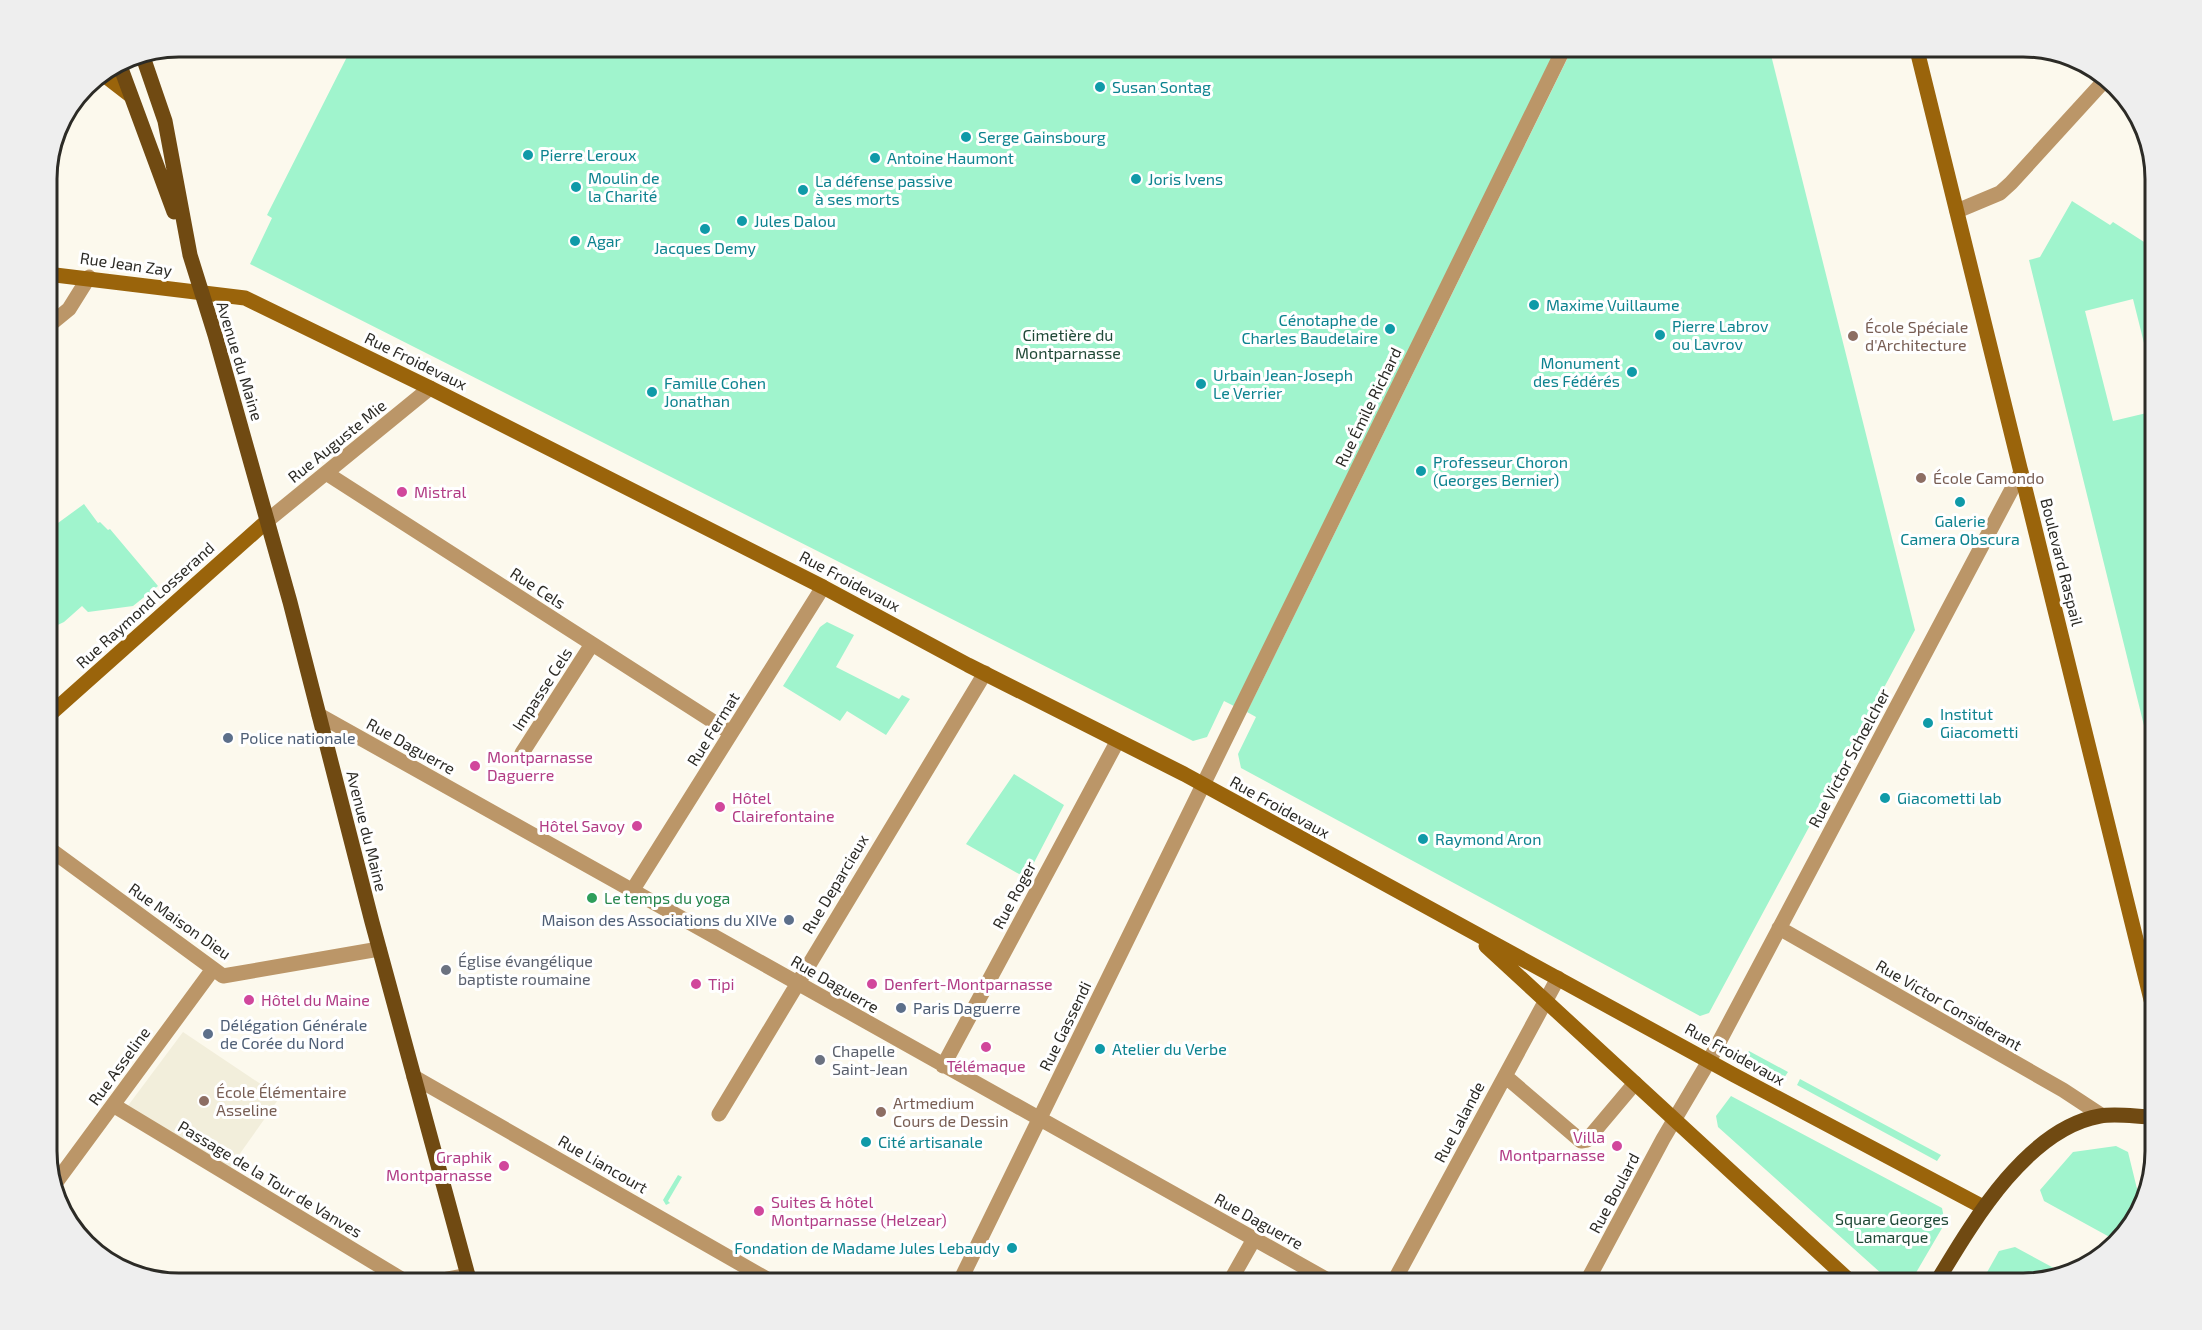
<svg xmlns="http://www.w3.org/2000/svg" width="2202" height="1330" viewBox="0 0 2202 1330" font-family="'Exo 2',sans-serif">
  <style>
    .built { fill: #f2eedb }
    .green { fill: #a0f4cd }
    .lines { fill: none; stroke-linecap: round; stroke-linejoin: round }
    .street { stroke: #bb9668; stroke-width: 15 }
    .secondary { stroke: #9a640b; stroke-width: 15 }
    .primary { stroke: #704a12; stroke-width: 15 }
    .culture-dot { fill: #0f9aa8; stroke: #fff; stroke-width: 2 }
    .education-dot { fill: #8d6e63; stroke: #fff; stroke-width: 2 }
    .hotel-dot { fill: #d1479c; stroke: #fff; stroke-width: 2 }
    .service-dot { fill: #5c6f8a; stroke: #fff; stroke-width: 2 }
    .leisure-dot { fill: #2e9e5b; stroke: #fff; stroke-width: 2 }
    .worship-dot { fill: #6b7280; stroke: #fff; stroke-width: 2 }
    .labels { text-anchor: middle; stroke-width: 6; stroke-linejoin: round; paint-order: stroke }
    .culture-label { font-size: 16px; fill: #0d838f; stroke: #fff; text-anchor: start }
    .street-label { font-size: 16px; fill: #2c2b26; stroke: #fff }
    .education-label { font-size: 16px; fill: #785e54; stroke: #fff; text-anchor: start }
    .park-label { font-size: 16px; fill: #204937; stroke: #fff }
    .hotel-label { font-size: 16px; fill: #b23c85; stroke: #fff; text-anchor: start }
    .service-label { font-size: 16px; fill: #4e5e75; stroke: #fff; text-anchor: start }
    .leisure-label { font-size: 16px; fill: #27864d; stroke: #fff; text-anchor: start }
    .worship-label { font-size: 16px; fill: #5b616d; stroke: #fff; text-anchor: start }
    .rim { fill: none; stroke: #2c2b26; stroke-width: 3 }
  </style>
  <rect width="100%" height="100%" fill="#fcf9ed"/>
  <!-- built -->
  <path class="built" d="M 183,1032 L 280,1097 L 229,1169 L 127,1107 Z"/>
  <!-- green -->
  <path class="green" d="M 352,47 L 1558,47 L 1234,706 L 1224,701 L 1207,737 L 1193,741 L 250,264 L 272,218 L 267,215 Z
    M 1573,47 L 1769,47 L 1915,630 L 1709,1013 L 1700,1016 L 1241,768 L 1238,754 L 1256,717 L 1247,712 Z
    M 2072,201 L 2110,225 L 2113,222 L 2155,249 L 2155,387 L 2133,299 L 2085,311 L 2113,421 L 2155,411 L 2155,750 L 2151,754 L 2029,260 L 2040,257 Z
    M 84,504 L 98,523 L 100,522 L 108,530 L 110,529 L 158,586 L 133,606 L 88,612 L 82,606 L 64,622 L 47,630 L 47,525 L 54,519 L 58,523 Z
    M 827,622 L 854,635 L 836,667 L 899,699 L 902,695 L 910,699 L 886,735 L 847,711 L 840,721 L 783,686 L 820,627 Z
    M 1014,774 L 1064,805 L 1026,878 L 966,844 Z
    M 1749,1051 L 1788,1072 L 1784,1078 L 1745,1057 Z
    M 1800,1079 L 1941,1155 L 1937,1161 L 1797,1085 Z
    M 1731,1096 L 1942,1208 L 1945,1223 L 1910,1283 L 1892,1283 L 1718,1127 L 1716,1116 Z
    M 2116,1146 L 2128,1152 L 2141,1205 L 2138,1218 L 2115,1240 L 2044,1201 L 2040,1190 L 2073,1152 Z
    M 678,1175 L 682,1177 L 668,1201 L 670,1203 L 666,1205 L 663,1200 Z
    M 2015,1247 L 2063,1273 L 2024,1283 L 1981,1283 L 1999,1251 Z"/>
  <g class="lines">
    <!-- street -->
    <path class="street" d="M 1957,211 L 2000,193 L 2011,183 L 2105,80
      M 47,327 L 69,309 L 89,277
      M 326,473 L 731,733
      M 267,521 L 430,388
      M 319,715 L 1333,1283
      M 522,753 L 592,644
      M 47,847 L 223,976 L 379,949
      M 632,891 L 823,587
      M 1779,928 L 2063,1090 L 2101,1115
      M 943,1066 L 1117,742
      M 1505,1076 L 1581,1141 L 1587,1140 L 1635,1083
      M 414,1077 L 774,1283
      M 113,1105 L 408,1283
      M 719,1114 L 985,673
      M 54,1185 L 213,969
      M 427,1283 L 468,1275
      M 959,1283 L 1565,46
      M 1229,1283 L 1254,1239
      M 1393,1283 L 1558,978
      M 1586,1283 L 1663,1139 L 1709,1061 L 2021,472"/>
    <!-- secondary -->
    <path class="secondary" d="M 1916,46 L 2155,1016
      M 105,72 L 108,78 L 130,95
      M 47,274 L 245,298 L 430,388 L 823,587 L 968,665 L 1184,774 L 1734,1075 L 1983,1207
      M 47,717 L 267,521
      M 1486,946 L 1852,1283"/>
    <!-- primary -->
    <path class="primary" d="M 142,54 L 165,121 L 190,255 L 215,335 L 290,602 L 372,922 L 470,1283
      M 119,63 L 174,212
      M 1936,1283 C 1971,1225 2026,1129 2100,1116 C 2117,1113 2138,1117 2155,1117"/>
  </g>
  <!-- markers -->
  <g class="culture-dot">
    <circle cx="1100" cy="87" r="6"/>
    <circle cx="966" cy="137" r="6"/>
    <circle cx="528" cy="155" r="6"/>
    <circle cx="875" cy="158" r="6"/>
    <circle cx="1136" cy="179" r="6"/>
    <circle cx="576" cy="187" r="6"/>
    <circle cx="803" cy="190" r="6"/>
    <circle cx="742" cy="221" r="6"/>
    <circle cx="705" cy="229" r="6"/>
    <circle cx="575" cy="241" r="6"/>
    <circle cx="1534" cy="305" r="6"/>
    <circle cx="1390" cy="329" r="6"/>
    <circle cx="1660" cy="335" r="6"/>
    <circle cx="1632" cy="372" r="6"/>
    <circle cx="1201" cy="384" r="6"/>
    <circle cx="652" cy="392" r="6"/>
    <circle cx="1421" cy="471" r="6"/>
    <circle cx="1960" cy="502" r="6"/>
    <circle cx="1928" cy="723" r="6"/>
    <circle cx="1885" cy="798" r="6"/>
    <circle cx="1423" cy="839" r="6"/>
    <circle cx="1100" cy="1049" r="6"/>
    <circle cx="866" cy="1142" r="6"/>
    <circle cx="1012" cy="1248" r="6"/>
  </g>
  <g class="education-dot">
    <circle cx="1853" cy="336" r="6"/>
    <circle cx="1921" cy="478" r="6"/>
    <circle cx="204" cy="1101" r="6"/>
    <circle cx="881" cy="1112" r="6"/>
  </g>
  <g class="hotel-dot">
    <circle cx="402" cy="492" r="6"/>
    <circle cx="475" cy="766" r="6"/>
    <circle cx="720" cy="807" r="6"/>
    <circle cx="637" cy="826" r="6"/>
    <circle cx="696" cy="984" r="6"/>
    <circle cx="872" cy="984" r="6"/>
    <circle cx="249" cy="1000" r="6"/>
    <circle cx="986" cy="1047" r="6"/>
    <circle cx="1617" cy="1146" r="6"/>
    <circle cx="504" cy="1166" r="6"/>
    <circle cx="759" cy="1211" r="6"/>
  </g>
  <g class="service-dot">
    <circle cx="228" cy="738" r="6"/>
    <circle cx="789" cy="920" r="6"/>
    <circle cx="901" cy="1008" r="6"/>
    <circle cx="208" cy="1034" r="6"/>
  </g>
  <circle class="leisure-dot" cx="592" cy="898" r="6"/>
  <g class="worship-dot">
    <circle cx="446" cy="970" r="6"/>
    <circle cx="820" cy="1060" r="6"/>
  </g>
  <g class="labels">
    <!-- culture labels -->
    <g class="culture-label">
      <text x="1112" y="93">Susan Sontag</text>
      <text x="978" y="143">Serge Gainsbourg</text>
      <text x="540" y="161">Pierre Leroux</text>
      <text x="887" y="164">Antoine Haumont</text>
      <text x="588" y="184">Moulin de<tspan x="588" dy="18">la Charité</tspan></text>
      <text x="1148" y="185">Joris Ivens</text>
      <text x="815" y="187">La défense passive<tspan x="815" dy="18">à ses morts</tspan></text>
      <text x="754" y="227">Jules Dalou</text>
      <text x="587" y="247">Agar</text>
      <text x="705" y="254" text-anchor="middle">Jacques Demy</text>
      <text x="1546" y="311">Maxime Vuillaume</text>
      <text x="1378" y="326" text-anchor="end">Cénotaphe de<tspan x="1378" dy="18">Charles Baudelaire</tspan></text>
      <text x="1672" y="332">Pierre Labrov<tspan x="1672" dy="18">ou Lavrov</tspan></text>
      <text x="1620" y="369" text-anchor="end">Monument<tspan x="1620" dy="18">des Fédérés</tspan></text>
      <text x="1213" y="381">Urbain Jean-Joseph<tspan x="1213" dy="18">Le Verrier</tspan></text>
      <text x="664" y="389">Famille Cohen<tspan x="664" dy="18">Jonathan</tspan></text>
      <text x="1433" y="468">Professeur Choron<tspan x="1433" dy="18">(Georges Bernier)</tspan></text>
      <text x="1960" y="527" text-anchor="middle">Galerie<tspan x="1960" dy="18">Camera Obscura</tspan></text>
      <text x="1940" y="720">Institut<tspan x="1940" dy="18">Giacometti</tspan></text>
      <text x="1897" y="804">Giacometti lab</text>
      <text x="1435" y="845">Raymond Aron</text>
      <text x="1112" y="1055">Atelier du Verbe</text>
      <text x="878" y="1148">Cité artisanale</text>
      <text x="1000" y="1254" text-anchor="end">Fondation de Madame Jules Lebaudy</text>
    </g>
    <!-- street labels -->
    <g class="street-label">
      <text transform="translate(126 264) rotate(8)" y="6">Rue Jean Zay</text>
      <text transform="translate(240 361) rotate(73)" y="6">Avenue du Maine</text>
      <text transform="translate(416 361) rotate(26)" y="6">Rue Froidevaux</text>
      <text transform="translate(1368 407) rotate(-64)" y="6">Rue Émile Richard</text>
      <text transform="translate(337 441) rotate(-39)" y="6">Rue Auguste Mie</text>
      <text transform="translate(2062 562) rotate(76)" y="6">Boulevard Raspail</text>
      <text transform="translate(850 581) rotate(28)" y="6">Rue Froidevaux</text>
      <text transform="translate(538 588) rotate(33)" y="6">Rue Cels</text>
      <text transform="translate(145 605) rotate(-42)" y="6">Rue Raymond Losserand</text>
      <text transform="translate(542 689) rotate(-57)" y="6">Impasse Cels</text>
      <text transform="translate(713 729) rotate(-58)" y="6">Rue Fermat</text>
      <text transform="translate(411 746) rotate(29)" y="6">Rue Daguerre</text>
      <text transform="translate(1849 758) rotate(-62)" y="6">Rue Victor Schœlcher</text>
      <text transform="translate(1280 807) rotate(29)" y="6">Rue Froidevaux</text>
      <text transform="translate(367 831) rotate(76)" y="6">Avenue du Maine</text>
      <text transform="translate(835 884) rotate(-59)" y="6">Rue Deparcieux</text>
      <text transform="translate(1014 895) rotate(-62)" y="6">Rue Roger</text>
      <text transform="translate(180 921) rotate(35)" y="6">Rue Maison Dieu</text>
      <text transform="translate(835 984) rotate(30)" y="6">Rue Daguerre</text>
      <text transform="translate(1949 1005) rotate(30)" y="6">Rue Victor Considerant</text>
      <text transform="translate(1065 1026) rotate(-64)" y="6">Rue Gassendi</text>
      <text transform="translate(1735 1054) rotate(29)" y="6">Rue Froidevaux</text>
      <text transform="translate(119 1066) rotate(-54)" y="6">Rue Asseline</text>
      <text transform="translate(1459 1122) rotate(-62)" y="6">Rue Lalande</text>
      <text transform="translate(603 1164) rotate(30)" y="6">Rue Liancourt</text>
      <text transform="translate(270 1179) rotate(31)" y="6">Passage de la Tour de Vanves</text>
      <text transform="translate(1614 1193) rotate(-62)" y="6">Rue Boulard</text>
      <text transform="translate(1259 1221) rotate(29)" y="6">Rue Daguerre</text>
    </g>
    <!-- education labels -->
    <g class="education-label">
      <text x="1865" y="333">École Spéciale<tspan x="1865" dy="18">d'Architecture</tspan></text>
      <text x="1933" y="484">École Camondo</text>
      <text x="216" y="1098">École Élémentaire<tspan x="216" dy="18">Asseline</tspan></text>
      <text x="893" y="1109">Artmedium<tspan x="893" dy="18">Cours de Dessin</tspan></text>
    </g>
    <!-- park labels -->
    <g class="park-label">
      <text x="1068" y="341">Cimetière du<tspan x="1068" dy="18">Montparnasse</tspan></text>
      <text x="1892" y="1225">Square Georges<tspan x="1892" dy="18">Lamarque</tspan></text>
    </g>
    <!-- hotel labels -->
    <g class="hotel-label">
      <text x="414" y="498">Mistral</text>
      <text x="487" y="763">Montparnasse<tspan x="487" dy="18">Daguerre</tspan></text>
      <text x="732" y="804">Hôtel<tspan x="732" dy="18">Clairefontaine</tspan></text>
      <text x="625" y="832" text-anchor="end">Hôtel Savoy</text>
      <text x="708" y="990">Tipi</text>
      <text x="884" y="990">Denfert-Montparnasse</text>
      <text x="261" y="1006">Hôtel du Maine</text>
      <text x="986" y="1072" text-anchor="middle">Télémaque</text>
      <text x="1605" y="1143" text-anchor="end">Villa<tspan x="1605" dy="18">Montparnasse</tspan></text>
      <text x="492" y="1163" text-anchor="end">Graphik<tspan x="492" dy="18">Montparnasse</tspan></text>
      <text x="771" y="1208">Suites &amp; hôtel<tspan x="771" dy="18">Montparnasse (Helzear)</tspan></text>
    </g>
    <!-- service labels -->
    <g class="service-label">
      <text x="240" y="744">Police nationale</text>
      <text x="777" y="926" text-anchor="end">Maison des Associations du XIVe</text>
      <text x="913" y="1014">Paris Daguerre</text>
      <text x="220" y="1031">Délégation Générale<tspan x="220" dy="18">de Corée du Nord</tspan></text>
    </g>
    <!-- leisure labels -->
    <g class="leisure-label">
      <text x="604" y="904">Le temps du yoga</text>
    </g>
    <!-- worship labels -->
    <g class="worship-label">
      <text x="458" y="967">Église évangélique<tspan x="458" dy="18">baptiste roumaine</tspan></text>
      <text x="832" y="1057">Chapelle<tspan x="832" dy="18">Saint-Jean</tspan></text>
    </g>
  </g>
  <!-- crop -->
  <path d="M0 0H2202V1330H0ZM179 57H2023A122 122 0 0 1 2145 179V1151A122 122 0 0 1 2023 1273H179A122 122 0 0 1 57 1151V179A122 122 0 0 1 179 57Z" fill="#eee" fill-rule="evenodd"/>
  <path class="rim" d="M179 57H2023A122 122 0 0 1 2145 179V1151A122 122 0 0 1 2023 1273H179A122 122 0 0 1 57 1151V179A122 122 0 0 1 179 57Z"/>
</svg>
